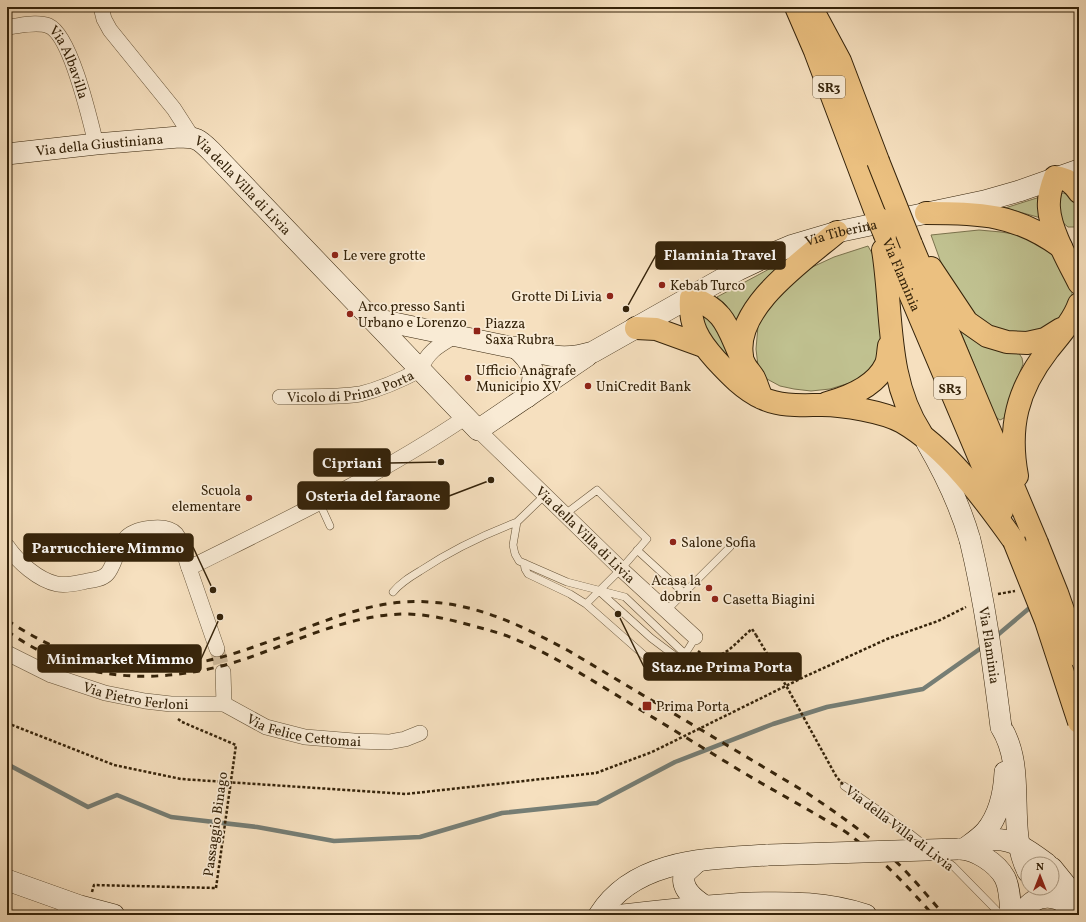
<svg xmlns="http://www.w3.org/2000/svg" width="1086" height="922" viewBox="0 0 1086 922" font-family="Vollkorn,serif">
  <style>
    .green { fill: #c0c190; stroke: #7a724d }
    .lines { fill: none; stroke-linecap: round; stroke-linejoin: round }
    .stream { stroke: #767e75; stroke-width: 4.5 }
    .street-tunnel { stroke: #cfba9b; stroke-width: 15; stroke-dasharray: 15 8; stroke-linecap: butt }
    .lane-casing { stroke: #655237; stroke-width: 8 }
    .street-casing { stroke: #655237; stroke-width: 16 }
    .secondary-casing { stroke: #35230a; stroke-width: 22 }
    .highway-casing { stroke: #35230a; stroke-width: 24 }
    .path { stroke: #35230a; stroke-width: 2.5; stroke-dasharray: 3 2; stroke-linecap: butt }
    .lane { stroke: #f9ebd5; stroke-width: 7 }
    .street { stroke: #f9ebd5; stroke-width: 15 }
    .secondary { stroke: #f9ebd5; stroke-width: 21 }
    .highway { stroke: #ebc080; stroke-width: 22 }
    .rail { stroke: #35230a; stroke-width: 3; stroke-dasharray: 7 7; stroke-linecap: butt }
    .secondary-bridge-casing { stroke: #35230a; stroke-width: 22; stroke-linecap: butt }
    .highway-bridge-casing { stroke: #35230a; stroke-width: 24; stroke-linecap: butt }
    .path-bridge { stroke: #35230a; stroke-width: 2.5; stroke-dasharray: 3 2; stroke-linecap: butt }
    .secondary-bridge { stroke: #f9ebd5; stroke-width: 21 }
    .highway-bridge { stroke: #ebc080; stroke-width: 22 }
    .poi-dot { fill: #8f2418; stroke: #f9ebd5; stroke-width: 1.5 }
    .labels { text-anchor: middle; stroke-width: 3.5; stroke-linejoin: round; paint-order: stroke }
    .shield { fill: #f9ebd5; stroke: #705f47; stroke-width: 1 }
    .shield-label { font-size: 13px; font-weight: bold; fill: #35230a }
    .street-label { font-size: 14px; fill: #35230a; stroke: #f9ebd5 }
    .poi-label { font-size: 14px; fill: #35230a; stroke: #f9ebd5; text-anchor: start }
    .leader { fill: none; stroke: #35230a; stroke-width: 1.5 }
    .callout-dot { fill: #35230a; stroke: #f9ebd5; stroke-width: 1.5 }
    .callout { fill: #35230a; stroke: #35230a; stroke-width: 1.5 }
    .callout-label { font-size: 15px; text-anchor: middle; font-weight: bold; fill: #fff }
  </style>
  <rect width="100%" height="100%" fill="#f6e0bf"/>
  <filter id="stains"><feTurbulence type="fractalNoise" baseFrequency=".005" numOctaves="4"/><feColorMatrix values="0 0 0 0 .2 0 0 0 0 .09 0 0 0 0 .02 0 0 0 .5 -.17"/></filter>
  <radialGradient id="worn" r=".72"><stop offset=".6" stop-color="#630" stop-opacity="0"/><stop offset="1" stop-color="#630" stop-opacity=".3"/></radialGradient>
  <!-- green -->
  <path class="green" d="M 1061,193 C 1077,193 1079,210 1079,222 L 1074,227 L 1068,227 L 1062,222 L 1058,195 Z
    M 1040,197 L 1041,218 L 1005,208 Z
    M 979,230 L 1001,232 L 1014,234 L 1026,238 L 1050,250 L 1072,284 L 1072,295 L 1070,304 L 1057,325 L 1020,336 L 980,323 L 944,271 L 931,235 Z
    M 868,246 L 873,255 L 884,344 L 879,364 L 856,381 L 830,389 L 811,391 L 794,389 L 780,386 L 767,379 L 758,366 L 756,349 L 758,326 L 767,306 L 808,269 L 834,257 Z
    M 796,257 L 739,327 L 726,305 L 717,297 L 773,267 Z
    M 702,315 L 708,316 L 743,372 L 706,338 Z
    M 960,330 L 1018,352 L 1022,358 L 1023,364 L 1010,397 L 1004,418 L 1000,420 L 997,418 L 994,414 Z"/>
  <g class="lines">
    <!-- stream -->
    <path class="stream" d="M 1073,609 L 1079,620
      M 994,638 L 1033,605
      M 7,764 L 88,807 L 117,795 L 171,817 L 257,827 L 334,841 L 420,837 L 502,813 L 597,803 L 675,762 L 773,724 L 827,707 L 923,689 L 984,646"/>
    <!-- street-tunnel -->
    <path class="street-tunnel" d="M 217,649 L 223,672"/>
    <!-- lane casing -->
    <g class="lane-casing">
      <path id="lane" d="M 545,495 L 517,522 L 513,545 L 515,554 L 519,561 L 567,582 L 625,597 L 684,653
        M 319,502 L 330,526
        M 564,515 L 597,490 L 647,539 L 621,569 L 586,604
        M 637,550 L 684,593
        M 524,563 L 525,569 L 528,574 L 570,594 L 586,604 L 653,663 C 673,672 687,654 695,637
        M 393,592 C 400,583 410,577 420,571 C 450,551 483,535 517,522
        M 600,592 L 651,638 L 679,659
        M 666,611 L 730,547
        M 844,786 L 898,824 L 926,846
        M 937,854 L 953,866 L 1001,915"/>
    </g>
    <!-- street casing -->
    <g class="street-casing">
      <g id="street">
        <path d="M 101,7 L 104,19 L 110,30 L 174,109 L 192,137"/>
        <path id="s1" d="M 7,27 C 20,26 37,21 49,26 C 71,36 90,120 96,144"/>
        <path id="s2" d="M 280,397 C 306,396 334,398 360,394 C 381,389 401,380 420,370 C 428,351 438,346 455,336"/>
        <path id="s3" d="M 478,430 L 621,569 L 695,637"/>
        <path d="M 7,546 C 18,562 38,580 57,584 C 67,586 77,583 87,581 C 94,580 102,579 107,574 C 114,567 117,548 125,539 C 134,528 166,523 176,534 C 183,543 185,558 189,568 C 283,521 379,476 466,417"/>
        <path d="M 189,568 L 217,649"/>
        <path id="s4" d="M 7,653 L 51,675 L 105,693 L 145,701 L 171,704 L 224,704 L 266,727 L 305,737 L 354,741 L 389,742 L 405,739 L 420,733"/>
        <path d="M 223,672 L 224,704"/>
        <path d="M 63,915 L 70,902"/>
      </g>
    </g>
    <!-- secondary casing -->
    <g class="secondary-casing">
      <g id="secondary">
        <path id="s5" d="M 7,154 L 96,144 L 179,137 C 196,137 199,139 211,151 L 478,430 L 587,356"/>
        <path id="s6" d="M 370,318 L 554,356 C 568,358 580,356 593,352 L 738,270 L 774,253 L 793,245 L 837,232 L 984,201 L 1019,191 L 1079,170"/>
        <path d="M 515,347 C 534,363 538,374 527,397"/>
        <path d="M 927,443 C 945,474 960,505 970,540"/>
        <path d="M 1001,727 C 1028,771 1005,827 1028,872"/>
        <path d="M 969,847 C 976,845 983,841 991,840 C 1012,837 1031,852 1047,864"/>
        <path d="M 958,849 C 974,848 997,863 1005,878 C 1010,888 1010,903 1011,915"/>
        <path d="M 964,849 C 972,843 980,838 986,831 C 999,815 1004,792 1005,772"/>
        <path d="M 697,862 L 685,873 C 679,888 694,899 705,906"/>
        <path d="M 1052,868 L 1069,889 L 1077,912"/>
        <path d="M 7,880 L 80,906 L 114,915"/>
        <path d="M 599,915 C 635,858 709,859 768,855"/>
        <path d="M 623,915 C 666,910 708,905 751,903 C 790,902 828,902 866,915"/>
        <path d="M 1022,915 C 1033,890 1063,893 1076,915"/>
      </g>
    </g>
    <!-- highway casing -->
    <g class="highway-casing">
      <g id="highway">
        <path d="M 796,7 L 815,51 L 878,218"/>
        <path d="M 811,7 L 840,61 L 878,161"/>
        <path d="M 1079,192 C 1072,182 1067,179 1055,177 C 1051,187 1048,197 1049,208 C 1050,230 1069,263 1079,283"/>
        <path d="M 926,213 C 980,213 1016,214 1061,247"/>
        <path id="s7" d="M 885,235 L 1002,511"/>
        <path d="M 911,244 L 1037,543"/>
        <path d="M 883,250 C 893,311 885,378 921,433"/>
        <path d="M 931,268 L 967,322 L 987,336 L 1007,342 L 1027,343 L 1045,339 L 1061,329"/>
        <path d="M 636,328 L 656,329 L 703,346"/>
        <path d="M 742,356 C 734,307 804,260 837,232"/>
        <path d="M 762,398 C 759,392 757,384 754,378 C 751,373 746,368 744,363 C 728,332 728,310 691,298 C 689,325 698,340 716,360 C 729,374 744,390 762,398 C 782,407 802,405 822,405 C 843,405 884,412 902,422 C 947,448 984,499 1014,541"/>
        <path d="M 827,403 C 849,397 876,386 886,364 C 888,359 888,352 889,346"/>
        <path d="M 1017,476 C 1008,427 1017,390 1048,350 C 1059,336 1073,321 1079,304"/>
      </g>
    </g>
    <!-- path -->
    <path class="path" d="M 998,594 L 1015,591
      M 698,651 C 720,668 736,641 752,629 L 756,635
      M 178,719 L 182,722 L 236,745
      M 7,723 L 114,765 L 181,779 L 406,794 L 596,773 L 652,752 L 804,677 L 887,639 L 938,621 L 966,607
      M 92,892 L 94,885 L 216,888"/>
    <!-- lane -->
    <use href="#lane" class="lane"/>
    <!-- street -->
    <use href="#street" class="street"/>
    <!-- secondary -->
    <use href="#secondary" class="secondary"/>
    <!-- highway -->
    <use href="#highway" class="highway"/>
    <!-- rail -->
    <path class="rail" d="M 7,620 C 66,660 131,678 201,662 C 232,656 261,644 290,634 C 327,620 364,605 403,602 C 466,598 515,622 569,651 L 807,793 C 835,812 863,831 888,854 C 908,872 926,894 944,915
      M 7,631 C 26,644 45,655 66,663 C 123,684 188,678 245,659 C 297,641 348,615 404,614 C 427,614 448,619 470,625 C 484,629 497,632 510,637 C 550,653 591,680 628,702 C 665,725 702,747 739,770 C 769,788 799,804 829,822 C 838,827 847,832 855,839 C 884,861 909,888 933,915"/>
    <!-- secondary-bridge casing -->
    <g class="secondary-bridge-casing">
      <g id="secondary-bridge">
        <path id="s8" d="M 970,540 C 985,602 993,664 1001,727"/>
        <path d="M 768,855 L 958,849"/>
      </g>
    </g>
    <!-- highway-bridge casing -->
    <g class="highway-bridge-casing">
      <path id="highway-bridge" d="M 878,161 L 911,244
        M 878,218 L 885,235
        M 1014,541 L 1046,621 L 1079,722
        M 1037,543 L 1057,593 L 1079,656"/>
    </g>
    <!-- path-bridge -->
    <path class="path-bridge" d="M 756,635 L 788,689 L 836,776 L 844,786
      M 216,888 L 236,745"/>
    <!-- secondary-bridge -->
    <use href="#secondary-bridge" class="secondary-bridge"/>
    <!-- highway-bridge -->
    <use href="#highway-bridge" class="highway-bridge"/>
  </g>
  <!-- markers -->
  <g class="poi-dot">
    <circle cx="335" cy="255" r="4"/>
    <circle cx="662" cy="285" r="4"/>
    <circle cx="610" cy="296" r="4"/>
    <circle cx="350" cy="314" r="4"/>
    <rect x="473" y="327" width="8" height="8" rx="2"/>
    <circle cx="468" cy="378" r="4"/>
    <circle cx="588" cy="386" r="4"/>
    <circle cx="249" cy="498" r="4"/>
    <circle cx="673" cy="542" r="4"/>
    <circle cx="709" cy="588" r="4"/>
    <circle cx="715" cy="599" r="4"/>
    <rect x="642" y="701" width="10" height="10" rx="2"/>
  </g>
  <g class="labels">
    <!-- shield labels -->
    <g class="shield">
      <rect x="813" y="76" width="32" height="22" rx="3"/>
      <rect x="934" y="377" width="32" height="22" rx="3"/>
    </g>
    <g class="shield-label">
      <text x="829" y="92">SR3</text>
      <text x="950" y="393">SR3</text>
    </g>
    <!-- street labels -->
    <g class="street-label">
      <text dy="5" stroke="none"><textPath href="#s1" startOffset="85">Via Albavilla</textPath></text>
      <text dy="5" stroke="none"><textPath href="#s5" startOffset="93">Via della Giustiniana</textPath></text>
      <text dy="5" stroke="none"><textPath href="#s5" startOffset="256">Via della Villa di Livia</textPath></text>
      <text dy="5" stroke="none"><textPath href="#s6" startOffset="504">Via Tiberina</textPath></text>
      <text dy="5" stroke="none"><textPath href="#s7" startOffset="43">Via Flaminia</textPath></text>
      <text dy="5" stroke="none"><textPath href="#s2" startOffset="72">Vicolo di Prima Porta</textPath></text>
      <text dy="5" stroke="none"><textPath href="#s3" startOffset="150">Via della Villa di Livia</textPath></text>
      <text dy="5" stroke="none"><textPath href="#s8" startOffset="107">Via Flaminia</textPath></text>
      <text dy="5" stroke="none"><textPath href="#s4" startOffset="137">Via Pietro Ferloni</textPath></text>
      <text dy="5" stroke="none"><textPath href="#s4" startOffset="312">Via Felice Cettomai</textPath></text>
      <text transform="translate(215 824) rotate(-82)" y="5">Passaggio Binago</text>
      <text transform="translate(900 828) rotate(37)" y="5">Via della Villa di Livia</text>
    </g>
    <!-- poi labels -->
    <g class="poi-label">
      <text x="343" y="260">Le vere grotte</text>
      <text x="670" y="290">Kebab Turco</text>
      <text x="602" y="301" text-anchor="end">Grotte Di Livia</text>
      <text x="358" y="311">Arco presso Santi<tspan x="358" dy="16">Urbano e Lorenzo</tspan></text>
      <text x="485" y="328">Piazza<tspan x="485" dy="16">Saxa Rubra</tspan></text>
      <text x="476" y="375">Ufficio Anagrafe<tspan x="476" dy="16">Municipio XV</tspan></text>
      <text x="596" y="391">UniCredit Bank</text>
      <text x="241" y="495" text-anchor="end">Scuola<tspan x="241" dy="16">elementare</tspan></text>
      <text x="681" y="547">Salone Sofia</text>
      <text x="701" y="585" text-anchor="end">Acasa la<tspan x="701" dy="16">dobrin</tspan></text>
      <text x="723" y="604">Casetta Biagini</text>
      <text x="656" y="711">Prima Porta</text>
    </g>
  </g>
  <!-- callouts -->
  <path class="leader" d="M626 309L656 255M441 462L390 463M491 480L449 496M213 590L193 547M220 617L201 659M618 614L644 667"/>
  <g class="callout-dot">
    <circle cx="626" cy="309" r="4"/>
    <circle cx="441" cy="462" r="4"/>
    <circle cx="491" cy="480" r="4"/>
    <circle cx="213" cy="590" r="4"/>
    <circle cx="220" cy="617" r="4"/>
    <circle cx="618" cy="614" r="4"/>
  </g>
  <g class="callout">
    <rect x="656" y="242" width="129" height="27" rx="4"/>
    <rect x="314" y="449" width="76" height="27" rx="4"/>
    <rect x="298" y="482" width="151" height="27" rx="4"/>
    <rect x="24" y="534" width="169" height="27" rx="4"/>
    <rect x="38" y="645" width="163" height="27" rx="4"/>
    <rect x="644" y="653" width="157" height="27" rx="4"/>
  </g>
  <g class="callout-label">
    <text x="720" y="260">Flaminia Travel</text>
    <text x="352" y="468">Cipriani</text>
    <text x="373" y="501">Osteria del faraone</text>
    <text x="108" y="553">Parrucchiere Mimmo</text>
    <text x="120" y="664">Minimarket Mimmo</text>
    <text x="722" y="672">Staz.ne Prima Porta</text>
  </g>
  <!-- margin -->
  <rect width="1086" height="922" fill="none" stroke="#f6e0bf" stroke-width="24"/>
  <rect x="8" y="8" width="1070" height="906" fill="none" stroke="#35230a" stroke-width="2"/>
  <rect x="12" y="12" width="1062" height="898" fill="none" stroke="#35230a"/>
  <!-- north arrow -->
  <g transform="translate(1040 876)"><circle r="19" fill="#f9ebd5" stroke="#ab9b84"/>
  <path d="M0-3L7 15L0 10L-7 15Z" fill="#8f2418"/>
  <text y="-6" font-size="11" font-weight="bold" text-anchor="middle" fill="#35230a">N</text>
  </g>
  <rect width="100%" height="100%" filter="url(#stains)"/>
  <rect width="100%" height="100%" fill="url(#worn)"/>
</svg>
